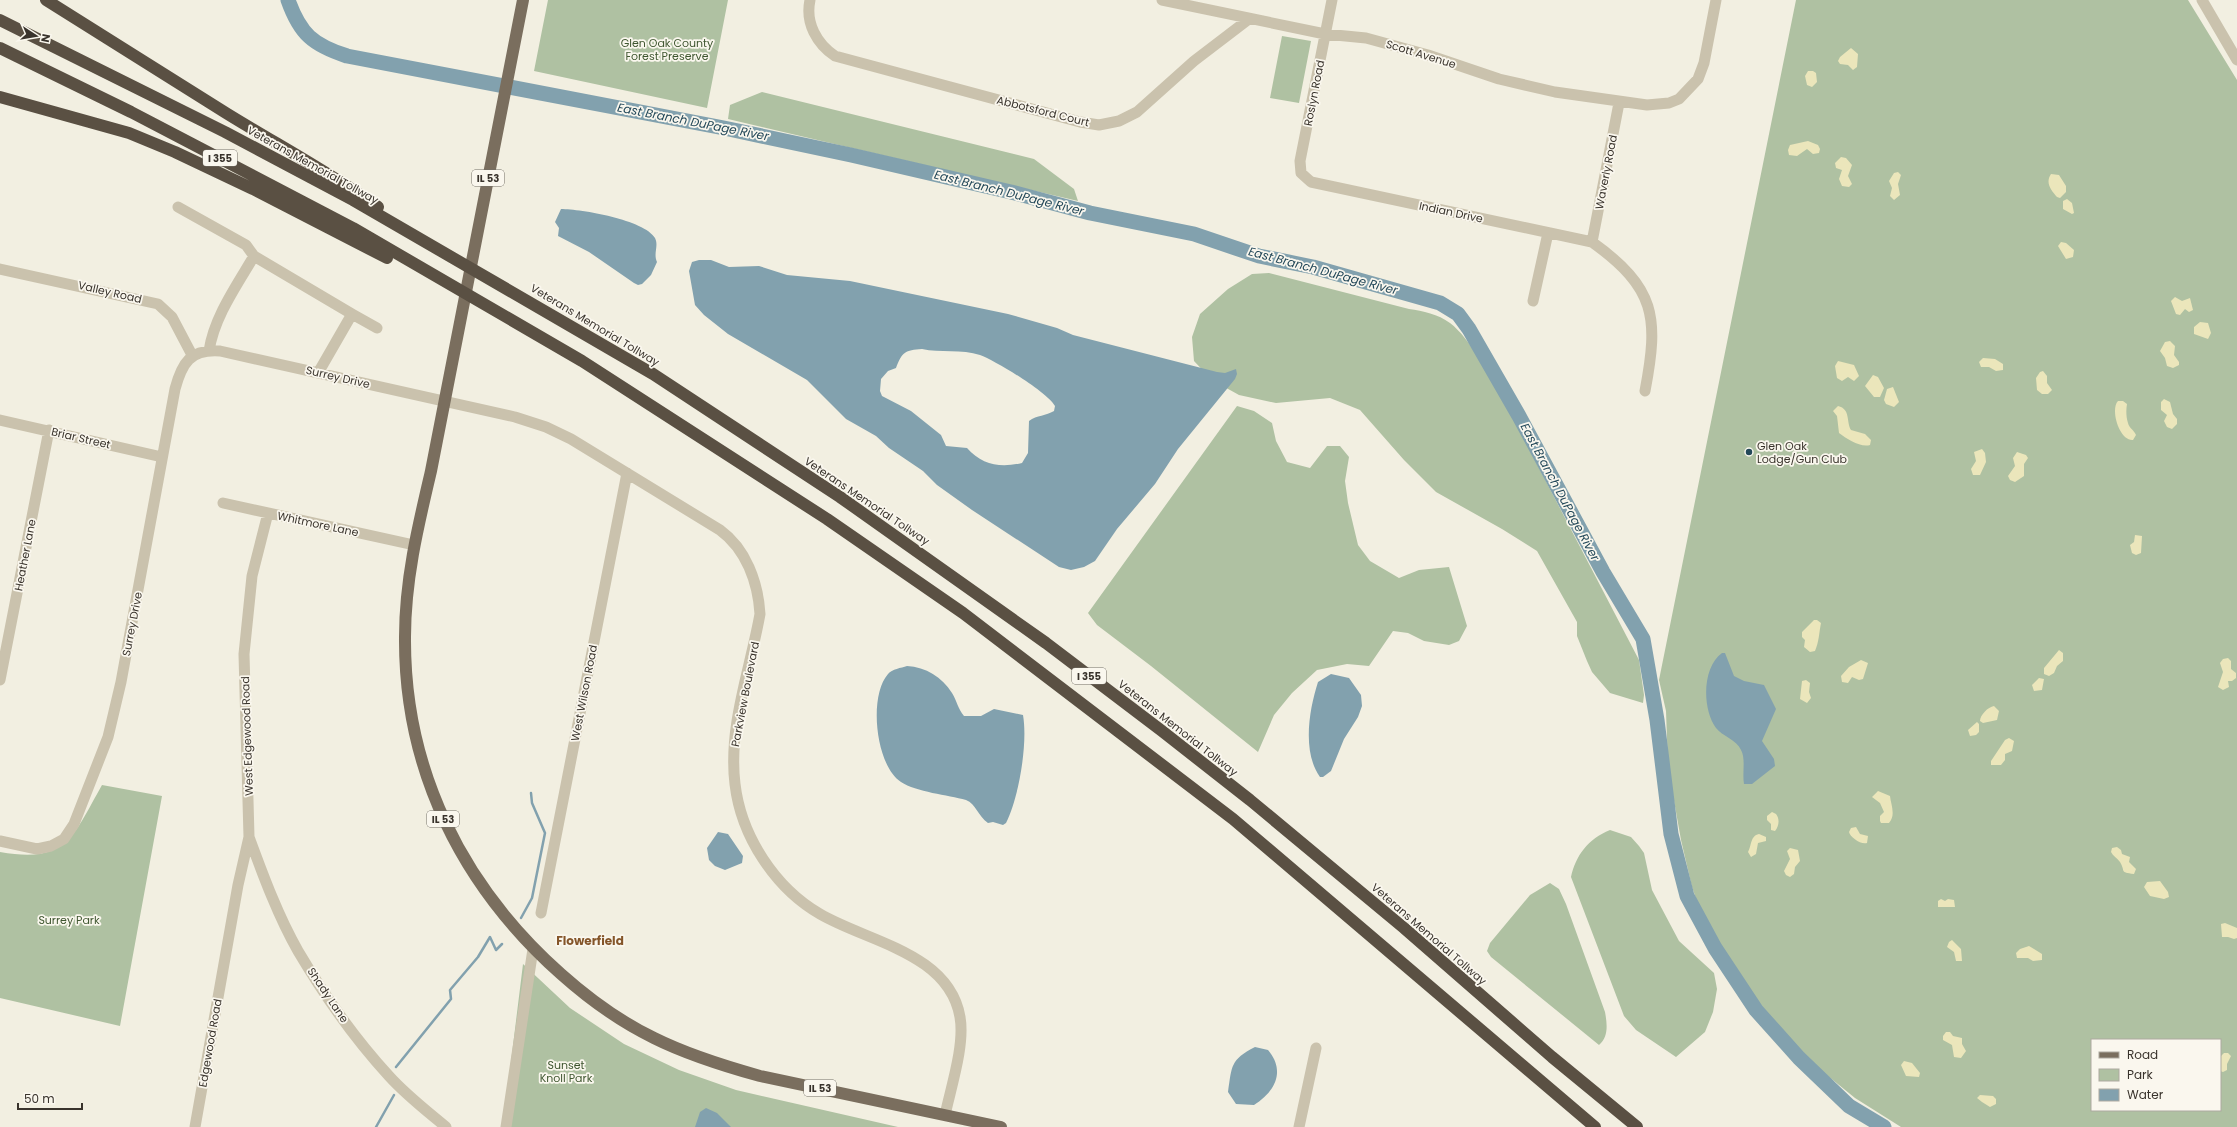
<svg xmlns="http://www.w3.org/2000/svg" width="2237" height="1127" viewBox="0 0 2237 1127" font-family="Poppins,sans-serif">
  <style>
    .green { fill: #afc1a2; fill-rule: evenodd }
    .sand { fill: #ebe6bb }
    .water { fill: #82a1ae; fill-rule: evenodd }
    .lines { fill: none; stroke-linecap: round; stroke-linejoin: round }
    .stream { stroke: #82a1ae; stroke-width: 2.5 }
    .river { stroke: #82a1ae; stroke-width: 15 }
    .minor { stroke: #cac2ad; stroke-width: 11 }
    .major { stroke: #7a6e5e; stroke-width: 12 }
    .highway { stroke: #5a5043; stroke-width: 12 }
    .poi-dot { fill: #234859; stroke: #faf7ee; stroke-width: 1.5 }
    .labels { text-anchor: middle; stroke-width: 3.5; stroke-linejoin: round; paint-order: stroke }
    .shield { fill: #faf7ee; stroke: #736e66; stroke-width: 1 }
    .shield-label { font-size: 10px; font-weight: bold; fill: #39332c }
    .park-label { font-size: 11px; fill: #3f5630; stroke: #faf7ee }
    .street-label { font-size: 11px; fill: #39332c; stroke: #faf7ee }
    .poi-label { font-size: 11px; fill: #39332c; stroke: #faf7ee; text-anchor: start }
    .water-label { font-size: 12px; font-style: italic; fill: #234859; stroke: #faf7ee }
    .neighbourhood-label { font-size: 12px; font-weight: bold; fill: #845529; stroke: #faf7ee }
  </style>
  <rect width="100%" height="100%" fill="#f2efe1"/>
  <!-- green -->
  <path class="green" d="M 548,0 L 728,0 L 707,108 L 534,71 Z
    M 1796,0 L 2188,0 L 2237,80 L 2237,1127 L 1901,1127 L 1855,1098 L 1823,1072 L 1780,1030 L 1750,991 L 1708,925 L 1699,907 L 1692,887 L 1681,840 L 1668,767 L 1666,711 L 1659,680 ZM 2092,1040 L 2220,1040 L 2220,1110 L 2092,1110 Z
    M 1282,36 L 1311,41 L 1299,103 L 1270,98 Z
    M 762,92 L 1034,159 L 1074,189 L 1078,201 L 728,119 L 730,105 Z
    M 1269,273 L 1409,309 C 1423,311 1438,314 1450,323 C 1470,338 1489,376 1502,397 L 1639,660 L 1644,695 L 1643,703 L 1610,693 L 1592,672 L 1587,661 L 1577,636 L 1577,622 L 1537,551 L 1502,529 L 1436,492 L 1404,460 L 1360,410 L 1330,398 L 1276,403 L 1239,395 L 1212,380 L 1194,361 L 1192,337 L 1200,314 L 1228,289 L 1252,274 Z
    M 1237,406 L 1254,411 L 1272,423 L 1276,441 L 1287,462 L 1310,468 L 1327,446 L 1340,446 L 1349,457 L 1345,481 L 1348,503 L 1358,545 L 1370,561 L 1399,578 L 1419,570 L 1449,567 L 1467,626 L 1459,641 L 1449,645 L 1424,641 L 1408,633 L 1393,631 L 1369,666 L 1347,664 L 1317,670 L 1292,693 L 1274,715 L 1258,752 L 1151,666 L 1097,625 L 1088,613 Z
    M 102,785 L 162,796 L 120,1026 L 0,998 L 0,852 C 67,864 73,836 102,785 Z
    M 1610,830 L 1631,837 L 1639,846 L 1644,853 L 1652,890 L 1679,941 L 1714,973 L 1717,989 L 1713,1012 L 1705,1032 L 1676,1057 L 1636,1030 L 1624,1016 L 1571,877 C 1576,855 1588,839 1610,830 Z
    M 1550,883 L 1559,889 L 1566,904 L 1605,1012 C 1607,1023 1609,1037 1599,1045 L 1491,957 L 1487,951 L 1490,943 L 1530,895 Z
    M 523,964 L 570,1008 L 624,1044 L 679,1070 L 736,1090 L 898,1127 L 503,1127 Z"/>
  <!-- sand -->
  <path class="sand" d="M 1851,48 L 1858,54 L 1857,67 L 1853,70 L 1848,65 L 1840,64 L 1838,61 L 1840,57 Z
    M 1808,71 L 1813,71 L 1816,73 L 1817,82 L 1812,87 L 1807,85 L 1805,76 Z
    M 1808,141 L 1818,145 L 1820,149 L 1819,153 L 1813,154 L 1807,149 L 1797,156 L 1789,155 L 1788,150 L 1790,145 Z
    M 1841,157 L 1846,158 L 1852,165 L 1848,176 L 1852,184 L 1849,187 L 1842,186 L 1839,179 L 1842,170 L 1836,168 L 1835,163 Z
    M 1898,172 L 1901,175 L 1898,184 L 1900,195 L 1894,200 L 1890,196 L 1892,188 L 1889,181 L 1894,173 Z
    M 2051,174 L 2059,175 L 2066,186 L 2066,192 L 2060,198 L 2057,197 C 2051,190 2045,183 2051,174 Z
    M 2067,199 L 2072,203 L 2074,213 L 2072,214 L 2063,209 L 2063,201 Z
    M 2061,242 L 2066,243 L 2074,250 L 2073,257 L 2066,259 L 2058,246 Z
    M 2175,297 L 2182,301 L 2190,298 L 2193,310 L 2189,312 L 2185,309 L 2180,315 L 2176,314 L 2171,301 Z
    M 2200,322 L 2208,323 L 2211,333 L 2208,339 L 2194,334 L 2194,327 Z
    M 2170,341 L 2175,346 L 2174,355 L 2179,362 L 2179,365 L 2173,368 L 2167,366 L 2165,358 L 2160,351 L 2165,342 Z
    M 1983,358 L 1995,359 L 2003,364 L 2003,370 L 1996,371 L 1989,367 L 1981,367 L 1979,362 Z
    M 1838,361 L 1854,365 L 1859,376 L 1854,381 L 1848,377 L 1842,381 L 1837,378 L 1835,366 Z
    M 2043,371 L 2047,376 L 2047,383 L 2052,390 L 2048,394 L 2042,394 L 2037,390 L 2036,378 L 2040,372 Z
    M 1873,375 L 1878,377 L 1884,388 L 1880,397 L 1874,397 L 1865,386 Z
    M 1893,387 L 1899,402 L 1894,407 L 1886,404 L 1884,400 L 1887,389 Z
    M 2164,399 L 2170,402 L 2173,414 L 2177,419 L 2177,424 L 2172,429 L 2167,427 L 2164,421 L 2167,415 L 2161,410 L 2161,402 Z
    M 2118,401 L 2123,401 L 2127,404 C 2126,410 2126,417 2128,423 C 2129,428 2134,430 2136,435 L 2133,440 C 2119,441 2110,409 2118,401 Z
    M 1838,406 C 1851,409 1846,422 1851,430 L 1865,434 L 1871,440 L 1870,445 C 1861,448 1847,439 1839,433 L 1837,416 L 1833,411 Z
    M 1982,449 L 1985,453 L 1986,462 L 1980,475 L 1973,475 L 1971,469 L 1976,461 L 1974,452 Z
    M 2017,452 L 2026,455 L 2028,458 L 2024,464 L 2024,476 L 2015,482 L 2010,480 L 2008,476 L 2015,466 L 2013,458 Z
    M 2135,535 L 2142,536 L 2141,553 L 2136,555 L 2132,553 L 2130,545 L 2134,542 Z
    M 1817,620 L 1821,623 C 1819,633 1819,642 1815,651 L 1810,652 L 1804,647 L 1805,640 L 1802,637 L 1802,632 L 1814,620 Z
    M 2059,650 L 2063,653 L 2063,661 L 2057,666 L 2054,673 L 2049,676 L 2044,674 L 2044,668 Z
    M 2228,658 L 2231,661 L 2231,669 L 2236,673 L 2236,678 L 2232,681 L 2228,681 L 2229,687 L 2223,690 L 2218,687 L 2223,672 L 2220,663 L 2223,659 Z
    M 1861,660 L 1868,663 L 1863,679 L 1859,680 L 1852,677 L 1848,683 L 1842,682 L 1841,676 L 1849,667 Z
    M 2039,678 L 2044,679 L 2042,690 L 2034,691 L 2032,685 Z
    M 1806,680 L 1810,683 L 1809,692 L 1811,698 L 1807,703 L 1800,699 L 1802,681 Z
    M 1994,706 L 1999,711 L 1997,720 L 1983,723 L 1980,721 C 1980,715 1988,707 1994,706 Z
    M 1977,722 L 1979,724 L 1979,732 L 1976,735 L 1970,736 L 1968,730 Z
    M 2009,738 L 2014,741 L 2012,751 L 2005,754 L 2005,760 L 2001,765 L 1991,765 L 1991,761 L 2005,740 Z
    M 1878,791 L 1890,796 C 1891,805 1896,815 1889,823 L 1881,823 L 1880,821 L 1880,816 L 1884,812 L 1880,803 L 1872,797 Z
    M 1772,812 L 1776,814 C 1780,819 1779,826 1775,831 L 1771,830 L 1771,824 L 1767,820 L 1767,816 Z
    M 1856,827 L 1860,834 L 1868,836 L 1867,843 C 1861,845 1850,837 1849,832 L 1851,828 Z
    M 1759,834 L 1766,837 L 1766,841 L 1758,843 L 1756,854 L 1751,857 L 1748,852 C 1752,845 1750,836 1759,834 Z
    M 2117,847 L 2121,850 L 2122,854 L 2130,857 L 2129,862 L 2136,869 L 2134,874 C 2119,872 2126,872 2120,862 C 2117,858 2113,856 2111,852 L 2112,848 Z
    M 1790,848 L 1798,850 L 1800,861 L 1795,867 L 1794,874 L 1790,877 L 1786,875 L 1784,871 L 1790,859 L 1787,851 Z
    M 2160,881 L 2168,892 L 2169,897 L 2164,899 L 2150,896 L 2144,887 L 2147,882 Z
    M 1941,899 L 1945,901 L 1948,899 L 1954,900 L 1955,907 L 1938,907 L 1938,901 Z
    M 2225,923 L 2237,928 L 2237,938 L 2234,939 L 2228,937 L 2222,937 L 2221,924 Z
    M 1952,940 L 1961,949 L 1962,961 L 1956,961 L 1954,952 L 1947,947 L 1949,942 Z
    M 2029,946 L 2042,954 L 2042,960 L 2033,961 L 2028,958 L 2017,958 L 2016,953 L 2020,949 Z
    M 1946,1032 L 1950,1032 L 1953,1036 L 1962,1038 L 1962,1044 L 1966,1051 L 1961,1058 L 1954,1057 L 1952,1045 L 1943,1040 L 1943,1036 Z
    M 2224,1053 L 2228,1053 L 2231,1056 L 2227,1064 L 2227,1070 L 2223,1072 L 2220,1071 L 2220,1057 Z
    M 1904,1061 L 1912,1063 L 1920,1073 L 1919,1077 L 1906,1076 L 1901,1065 Z
    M 1980,1095 L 1993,1096 L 1996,1099 L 1996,1104 L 1990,1107 L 1982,1102 L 1977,1098 Z"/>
  <!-- water -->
  <path class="water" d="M 561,209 C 581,209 645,220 655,238 C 659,246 653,253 657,262 L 651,275 L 642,284 L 638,285 L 634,283 L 589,252 L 558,236 L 559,228 L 555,222 Z
    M 699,260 L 711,260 L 729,267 L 759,266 L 787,275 L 850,281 L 1008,314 L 1057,328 L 1073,335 L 1217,372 L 1225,373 L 1236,369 L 1237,374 L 1235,379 L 1178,449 L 1155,484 L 1117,529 L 1095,561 L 1084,567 L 1071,570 L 1059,567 L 972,510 L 937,485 L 923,471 L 889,448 L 876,436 L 846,419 L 807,380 L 728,334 L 704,315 L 695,305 L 689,271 L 692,262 ZM 922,349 C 940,353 962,349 980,355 C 996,361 1047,392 1055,406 L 1054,411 C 1046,416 1037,415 1029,421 L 1028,453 L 1022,463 C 1000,468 982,465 967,448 L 946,446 L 941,435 L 911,411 L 882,396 L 880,391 L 881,379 L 888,371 L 896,368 C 902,352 905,350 922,349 Z
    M 1722,653 L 1725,653 L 1734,676 L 1744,681 L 1764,685 L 1776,709 L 1762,741 L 1774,759 L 1775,766 L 1752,784 L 1744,784 C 1742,773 1746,759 1741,750 C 1737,740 1722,736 1716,728 C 1702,709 1702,667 1722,653 Z
    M 907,666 C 926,667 942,677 952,693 C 957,701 958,709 964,716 L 981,716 L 994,709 L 1023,715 C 1028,743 1019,797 1006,823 L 1003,825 L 993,822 L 988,823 C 978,816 976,804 966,800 C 948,795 916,792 901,782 C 876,766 868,697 888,674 C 892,669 901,668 907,666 Z
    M 1331,674 L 1349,678 L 1361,695 L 1362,706 L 1358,717 L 1344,739 L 1331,771 L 1323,777 L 1320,777 C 1302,752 1309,710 1318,682 Z
    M 718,832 L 728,834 L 743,856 L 742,863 L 725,870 L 715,866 L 709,860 L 707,848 Z
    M 1255,1047 L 1268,1050 C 1286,1071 1275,1092 1254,1105 L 1236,1104 L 1228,1092 C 1232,1066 1230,1060 1255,1047 Z
    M 706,1108 L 717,1113 L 731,1127 L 695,1127 L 700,1112 Z"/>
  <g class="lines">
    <!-- stream -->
    <path class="stream" d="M 521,918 L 532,898 L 545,833 L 532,803 L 531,793
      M 396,1067 L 451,999 L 450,990 L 478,957 L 490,937 L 496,950 L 502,944
      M 376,1127 L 394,1095"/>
    <!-- river -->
    <path class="river" d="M 288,0 C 300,34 313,45 347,56 L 724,128 L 851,155 L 1011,192 L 1090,213 L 1194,234 L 1259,256 L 1313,267 L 1440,303 L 1458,314 L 1469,329 L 1519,416 L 1603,572 L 1643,639 L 1657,720 L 1671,834 L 1687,896 L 1715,948 L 1756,1010 L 1799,1058 L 1849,1106 L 1884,1127"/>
    <!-- minor -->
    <path class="minor" d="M 810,0 C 805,23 817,44 835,56 L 1080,122 L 1099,125 L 1119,121 L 1137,112 L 1194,61 L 1249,19
      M 1162,0 L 1325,34 L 1366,38 L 1428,55 L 1499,79 L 1555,92 L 1647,105 L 1669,103 L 1679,99 L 1698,79 L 1704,63 L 1716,0
      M 1332,0 L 1300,161 L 1301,173 L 1311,182 L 1592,242 C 1656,288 1659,317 1645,391
      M 2202,0 L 2237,60
      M 178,207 L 246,245 L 254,256 L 352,314 L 318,373
      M 1592,242 L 1619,103
      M 0,269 L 158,304 L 172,317 L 192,355
      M 1533,301 L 1548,233
      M 352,314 L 377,328
      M 209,351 C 214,317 237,285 254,256
      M 0,420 L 162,457
      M 223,503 L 414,545
      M 0,680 L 49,430
      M 249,837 C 263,875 278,916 298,951 C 324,995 355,1039 389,1076 C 406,1095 427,1111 446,1127
      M 0,841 L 37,849 L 51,846 L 64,839 L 74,824 L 108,737 L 121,682 L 175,389 C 182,363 190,349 220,351 L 515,417 L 546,427 L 571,439 L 720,530 C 746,549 758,582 760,614 C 750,670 728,727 735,784 C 741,836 775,888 820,914 C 868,942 949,953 960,1017 C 965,1045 951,1087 945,1115
      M 541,913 L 627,473
      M 195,1127 L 238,885 L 249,837 L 244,654 L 252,576 L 268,513
      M 506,1127 L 533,949
      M 1299,1127 L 1316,1048"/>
    <!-- major -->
    <path class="major" d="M 523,0 L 431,471 C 418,526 405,580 405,637 C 404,770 462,886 561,974 C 589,999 619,1021 654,1038 C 688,1055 724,1066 760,1076 L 1001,1127"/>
    <!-- highway -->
    <path class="highway" d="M 46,0 C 106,37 166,76 226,113 C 276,144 329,172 378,207
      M 0,20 L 225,132 L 353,200 L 653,374 L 840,497 L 1046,643 L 1162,731 L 1250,800 L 1404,928 L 1552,1057 L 1637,1127
      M 0,48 L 131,112 L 353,228 L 582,361 L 827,519 L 963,613 L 1233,819 L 1595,1127
      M 0,97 L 129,133 L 175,152 L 253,189 L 387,258"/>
  </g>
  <!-- markers -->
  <circle class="poi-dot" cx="1749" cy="452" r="4"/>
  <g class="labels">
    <!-- shield labels -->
    <g class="shield">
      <rect x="203" y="150" width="34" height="16" rx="3"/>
      <rect x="472" y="170" width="32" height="16" rx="3"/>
      <rect x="1072" y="668" width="34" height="16" rx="3"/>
      <rect x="427" y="811" width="32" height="16" rx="3"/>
      <rect x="804" y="1080" width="32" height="16" rx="3"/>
    </g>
    <g class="shield-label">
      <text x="220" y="162">I 355</text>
      <text x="488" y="182">IL 53</text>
      <text x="1089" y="680">I 355</text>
      <text x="443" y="823">IL 53</text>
      <text x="820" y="1092">IL 53</text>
    </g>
    <!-- park labels -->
    <g class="park-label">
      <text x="667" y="47">Glen Oak County<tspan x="667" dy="13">Forest Preserve</tspan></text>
      <text x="69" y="924">Surrey Park</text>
      <text x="566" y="1069">Sunset<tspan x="566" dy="13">Knoll Park</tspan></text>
    </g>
    <!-- street labels -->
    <g class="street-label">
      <text transform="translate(1421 54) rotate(17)" y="4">Scott Avenue</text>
      <text transform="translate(1314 93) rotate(-79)" y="4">Roslyn Road</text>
      <text transform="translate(1043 111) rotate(14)" y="4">Abbotsford Court</text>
      <text transform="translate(313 165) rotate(29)" y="4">Veterans Memorial Tollway</text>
      <text transform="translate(1606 172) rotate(-79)" y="4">Waverly Road</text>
      <text transform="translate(1451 212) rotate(12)" y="4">Indian Drive</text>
      <text transform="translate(110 292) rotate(13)" y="4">Valley Road</text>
      <text transform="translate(595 325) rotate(31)" y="4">Veterans Memorial Tollway</text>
      <text transform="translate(338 377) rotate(13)" y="4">Surrey Drive</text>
      <text transform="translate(81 438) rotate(13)" y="4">Briar Street</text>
      <text transform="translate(867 501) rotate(34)" y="4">Veterans Memorial Tollway</text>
      <text transform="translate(318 524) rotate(12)" y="4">Whitmore Lane</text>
      <text transform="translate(25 555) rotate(-79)" y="4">Heather Lane</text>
      <text transform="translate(132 624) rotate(-79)" y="4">Surrey Drive</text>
      <text transform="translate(584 693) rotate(-79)" y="4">West Wilson Road</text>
      <text transform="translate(745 694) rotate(-79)" y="4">Parkview Boulevard</text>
      <text transform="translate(1178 728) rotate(38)" y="4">Veterans Memorial Tollway</text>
      <text transform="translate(247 736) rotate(-92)" y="4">West Edgewood Road</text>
      <text transform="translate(1429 934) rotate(41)" y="4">Veterans Memorial Tollway</text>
      <text transform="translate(328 995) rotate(56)" y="4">Shady Lane</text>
      <text transform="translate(210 1043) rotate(-80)" y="4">Edgewood Road</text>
    </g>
    <!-- poi labels -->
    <g class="poi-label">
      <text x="1757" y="450">Glen Oak<tspan x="1757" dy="13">Lodge/Gun Club</tspan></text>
    </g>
    <!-- water labels -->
    <g class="water-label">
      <text transform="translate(693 122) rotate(11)" y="4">East Branch DuPage River</text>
      <text transform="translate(1009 193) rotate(14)" y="4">East Branch DuPage River</text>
      <text transform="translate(1323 271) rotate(15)" y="4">East Branch DuPage River</text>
      <text transform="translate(1560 492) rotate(62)" y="4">East Branch DuPage River</text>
    </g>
    <!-- neighbourhood labels -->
    <g class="neighbourhood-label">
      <text x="590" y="945">Flowerfield</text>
    </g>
  </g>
  <!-- legend -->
  <rect x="2091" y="1039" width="130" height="72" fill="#faf7ee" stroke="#ada9a0"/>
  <rect x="2099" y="1052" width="20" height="6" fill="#7a6e5e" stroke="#ada9a0"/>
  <text x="2127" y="1059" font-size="12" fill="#39332c">Road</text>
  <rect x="2099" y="1069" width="20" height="12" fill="#afc1a2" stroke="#ada9a0"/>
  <text x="2127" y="1079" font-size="12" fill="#39332c">Park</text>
  <rect x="2099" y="1089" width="20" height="12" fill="#82a1ae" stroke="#ada9a0"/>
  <text x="2127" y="1099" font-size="12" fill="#39332c">Water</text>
  <!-- north arrow -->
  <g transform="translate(36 36) rotate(102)" stroke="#faf7ee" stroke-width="3" paint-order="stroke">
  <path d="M0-3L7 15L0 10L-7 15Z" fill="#39332c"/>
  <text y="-6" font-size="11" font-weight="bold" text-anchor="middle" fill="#39332c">N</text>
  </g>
  <!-- scale -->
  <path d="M18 1103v6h64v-6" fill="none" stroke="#39332c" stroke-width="2"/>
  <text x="24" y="1103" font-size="12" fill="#39332c" stroke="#faf7ee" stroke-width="3" paint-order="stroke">50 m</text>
</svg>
